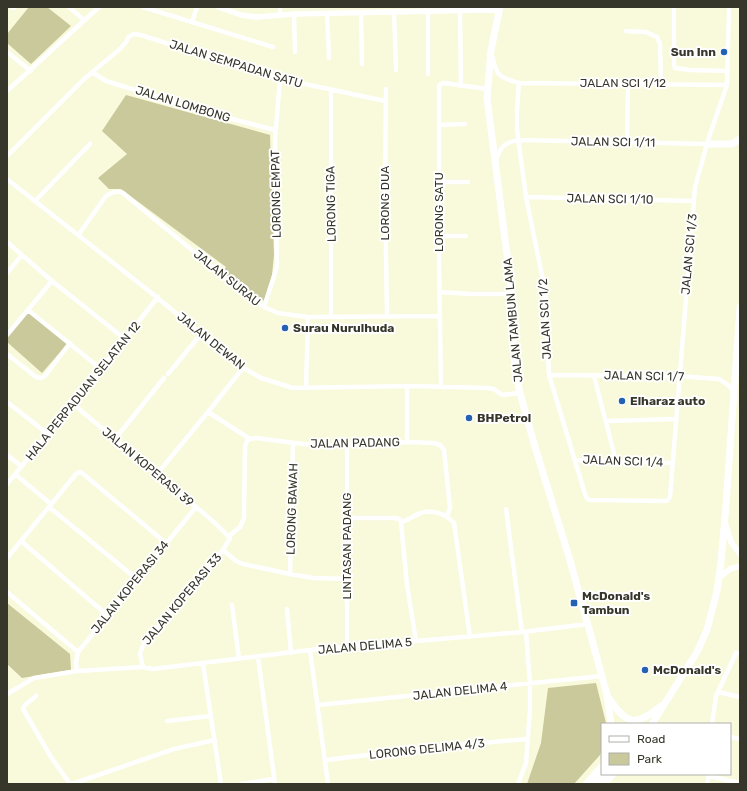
<svg xmlns="http://www.w3.org/2000/svg" width="747" height="791" viewBox="0 0 747 791" font-family="Rubik,sans-serif">
  <style>
    .green { fill: #cac99b }
    .lines { fill: none; stroke-linecap: round; stroke-linejoin: round }
    .minor { stroke: #fff; stroke-width: 4.5 }
    .tertiary { stroke: #fff; stroke-width: 5.5 }
    .secondary { stroke: #fff; stroke-width: 6 }
    .primary { stroke: #fff; stroke-width: 7 }
    .poi-dot { fill: #2461b3; stroke: #fff; stroke-width: 1.5 }
    .labels { text-anchor: middle; stroke-width: 4; stroke-linejoin: round; paint-order: stroke }
    .poi-label { font-size: 12px; font-weight: bold; fill: #36362a; stroke: #fff; text-anchor: start }
    .street-label { font-size: 12px; fill: #36362a; stroke: #fff }
  </style>
  <rect width="100%" height="100%" fill="#f9f9db"/>
  <!-- green -->
  <path class="green" d="M 29,7 L 47,7 L 71,26 L 31,64 L 7,43 L 7,34 Z
    M 126,95 L 270,135 L 274,255 L 272,275 L 264,301 L 222,273 L 226,267 L 121,189 L 109,189 L 98,178 L 127,154 L 102,131 Z
    M 29,311 L 68,343 L 42,373 L 7,342 L 7,335 Z
    M 7,603 L 70,654 L 71,670 L 22,678 L 7,664 Z
    M 596,683 L 606,723 L 606,724 L 602,724 L 602,749 L 600,755 L 574,784 L 527,784 L 541,743 L 548,688 Z"/>
  <g class="lines">
    <!-- minor -->
    <path class="minor" d="M 12,7 L 14,8
      M 69,7 L 84,20
      M 143,7 L 273,47
      M 280,7 L 280,15
      M 674,7 L 674,65 L 675,68 L 690,70 L 727,71
      M 394,11 L 396,70
      M 428,11 L 428,74
      M 460,11 L 461,86
      M 361,12 L 362,64
      M 327,13 L 329,58
      M 294,14 L 295,52
      M 192,22 L 197,7
      M 626,31 L 646,32 L 657,37 L 660,44 L 661,84
      M 7,52 L 31,71
      M 493,58 C 496,77 502,78 519,83 L 727,85
      M 92,72 L 106,81 L 209,113 L 275,130
      M 519,83 L 517,110 L 517,130 L 526,197 L 545,290 L 549,375 L 586,497 L 589,500 L 667,501 L 670,497 L 695,187 L 709,137 L 727,85 L 729,7
      M 386,89 L 385,193 L 387,316
      M 7,91 L 99,7
      M 439,125 L 465,124
      M 627,143 L 628,83
      M 7,156 L 84,79 L 120,49 L 126,42 L 128,38 L 133,34 L 141,35 L 272,77 L 385,101
      M 496,160 C 501,146 504,143 518,140 L 708,144
      M 7,179 L 154,295 L 240,366 L 261,378 L 293,388 L 412,386 L 488,388 L 494,389 L 502,395 L 520,393
      M 439,182 L 468,182
      M 526,197 L 694,201
      M 35,201 L 90,144
      M 79,234 L 106,196 C 112,192 117,190 123,193 L 239,289 L 264,307 L 278,313 L 308,317 L 439,316
      M 439,236 L 466,236
      M 7,242 L 52,281 L 125,339
      M 7,273 L 22,255
      M 439,292 L 471,294 L 512,294
      M 264,307 L 277,267 L 275,140 L 280,79
      M 28,310 L 101,369
      M 331,317 L 331,90
      M 7,335 L 52,281
      M 7,354 L 36,377 L 41,378 L 45,376 L 70,343
      M 168,374 L 201,334
      M 549,375 L 679,376 L 719,379 L 728,385 L 734,392
      M 594,376 L 616,461
      M 407,386 L 407,442
      M 441,387 L 439,259 L 439,86 L 441,84 L 444,83 L 487,89
      M 306,388 L 308,317
      M 7,402 L 48,434
      M 73,404 L 214,522 L 230,538 L 223,550 L 143,645 L 140,654 L 143,667
      M 208,412 L 243,368
      M 606,421 L 676,419
      M 115,439 L 164,378
      M 250,439 L 256,438 L 303,444 L 324,446 L 407,442 L 434,443 L 440,445 L 444,450 L 450,508 L 447,516
      M 7,455 L 21,466
      M 575,460 L 672,463
      M 15,474 L 51,504
      M 157,474 L 208,412 L 250,439
      M 7,484 L 85,389 L 158,297
      M 49,507 L 137,579
      M 506,509 L 522,632
      M 347,518 L 395,518 L 399,519 L 401,522 L 407,585 L 416,641
      M 401,522 C 409,520 414,515 421,513 C 432,509 446,514 454,523 L 470,637
      M 229,536 L 240,527 L 244,518 L 245,447 L 247,441 L 250,439
      M 21,541 L 107,615
      M 223,550 L 236,561 L 243,564 L 290,574 L 313,578 L 347,579
      M 7,558 L 76,474 L 79,472 L 82,473 L 166,543
      M 290,574 L 293,443
      M 7,592 L 78,652
      M 232,605 L 239,659
      M 287,609 L 291,653
      M 347,647 L 347,445
      M 310,650 L 328,784
      M 258,657 L 275,784
      M 203,664 L 221,784
      M 77,671 L 76,662 L 78,652 L 196,507
      M 718,692 L 740,697
      M 7,694 L 34,678 L 77,671 L 143,667 L 153,669 L 310,650 L 522,632 L 588,624
      M 36,696 L 25,705 L 23,709 L 51,757 L 70,784
      M 318,705 L 602,676
      M 167,721 L 211,716
      M 712,724 L 716,696 L 736,653 L 740,653
      M 730,737 L 740,739
      M 326,760 L 425,748 L 528,739
      M 709,776 L 740,783
      M 72,784 L 174,749 L 215,740
      M 241,784 L 274,779
      M 518,784 L 526,763 L 530,710 L 530,684 L 526,632
      M 707,784 L 709,774"/>
    <!-- tertiary -->
    <path class="tertiary" d="M 218,7 L 241,15 L 257,17 L 294,14 L 489,10 L 499,11"/>
    <!-- secondary -->
    <path class="secondary" d="M 725,523 L 731,542 L 740,554
      M 720,577 L 730,569 L 740,566"/>
    <!-- primary -->
    <path class="primary" d="M 500,7 L 491,50 L 487,98 L 512,294 L 513,342 L 516,373 L 520,393 L 535,447 L 569,557 L 591,636 L 607,695 L 611,724
      M 708,144 L 732,144 L 740,139
      M 608,697 C 626,724 634,728 661,706
      M 652,724 L 697,652 L 707,630 L 717,591 L 721,562 L 726,505 L 740,307
      M 586,784 L 602,766
      M 595,784 L 604,774
      M 604,784 L 613,774"/>
  </g>
  <!-- markers -->
  <g class="poi-dot">
    <circle cx="724" cy="52" r="4"/>
    <circle cx="285" cy="328" r="4"/>
    <circle cx="622" cy="401" r="4"/>
    <circle cx="469" cy="418" r="4"/>
    <rect x="570" y="599" width="8" height="8" rx="2"/>
    <circle cx="645" cy="670" r="4"/>
  </g>
  <g class="labels">
    <!-- poi labels -->
    <g class="poi-label">
      <text x="716" y="56" text-anchor="end">Sun Inn</text>
      <text x="293" y="332">Surau Nurulhuda</text>
      <text x="630" y="405">Elharaz auto</text>
      <text x="477" y="422">BHPetrol</text>
      <text x="582" y="600">McDonald's<tspan x="582" dy="14">Tambun</tspan></text>
      <text x="653" y="674">McDonald's</text>
    </g>
    <!-- street labels -->
    <g class="street-label">
      <text transform="translate(236 64) rotate(17)" y="4">JALAN SEMPADAN SATU</text>
      <text x="623" y="87">JALAN SCI 1/12</text>
      <text transform="translate(183 104) rotate(17)" y="4">JALAN LOMBONG</text>
      <text transform="translate(613 142) rotate(1)" y="4">JALAN SCI 1/11</text>
      <text transform="translate(276 194) rotate(-91)" y="4">LORONG EMPAT</text>
      <text transform="translate(610 199) rotate(1)" y="4">JALAN SCI 1/10</text>
      <text transform="translate(385 203) rotate(-90)" y="4">LORONG DUA</text>
      <text transform="translate(331 204) rotate(-91)" y="4">LORONG TIGA</text>
      <text transform="translate(439 212) rotate(-90)" y="4">LORONG SATU</text>
      <text transform="translate(689 254) rotate(-85)" y="4">JALAN SCI 1/3</text>
      <text transform="translate(227 278) rotate(39)" y="4">JALAN SURAU</text>
      <text transform="translate(545 319) rotate(-93)" y="4">JALAN SCI 1/2</text>
      <text transform="translate(513 320) rotate(-95)" y="4">JALAN TAMBUN LAMA</text>
      <text transform="translate(211 341) rotate(39)" y="4">JALAN DEWAN</text>
      <text transform="translate(644 376) rotate(1)" y="4">JALAN SCI 1/7</text>
      <text transform="translate(83 391) rotate(-51)" y="4">HALA PERPADUAN SELATAN 12</text>
      <text transform="translate(355 443) rotate(-1)" y="4">JALAN PADANG</text>
      <text transform="translate(623 461) rotate(2)" y="4">JALAN SCI 1/4</text>
      <text transform="translate(148 467) rotate(40)" y="4">JALAN KOPERASI 39</text>
      <text transform="translate(292 509) rotate(-88)" y="4">LORONG BAWAH</text>
      <text transform="translate(347 546) rotate(-90)" y="4">LINTASAN PADANG</text>
      <text transform="translate(130 587) rotate(-51)" y="4">JALAN KOPERASI 34</text>
      <text transform="translate(182 599) rotate(-50)" y="4">JALAN KOPERASI 33</text>
      <text transform="translate(365 646) rotate(-5)" y="4">JALAN DELIMA 5</text>
      <text transform="translate(460 691) rotate(-6)" y="4">JALAN DELIMA 4</text>
      <text transform="translate(427 749) rotate(-6)" y="4">LORONG DELIMA 4/3</text>
    </g>
  </g>
  <!-- border -->
  <rect width="747" height="791" fill="none" stroke="#36362a" stroke-width="16"/>
  <!-- legend -->
  <rect x="601" y="723" width="130" height="52" fill="#ffffff" stroke="#afafaa"/>
  <rect x="609" y="736" width="20" height="6" fill="#ffffff" stroke="#afafaa"/>
  <text x="637" y="743" font-size="12" fill="#36362a">Road</text>
  <rect x="609" y="753" width="20" height="12" fill="#cac99b" stroke="#afafaa"/>
  <text x="637" y="763" font-size="12" fill="#36362a">Park</text>
</svg>
